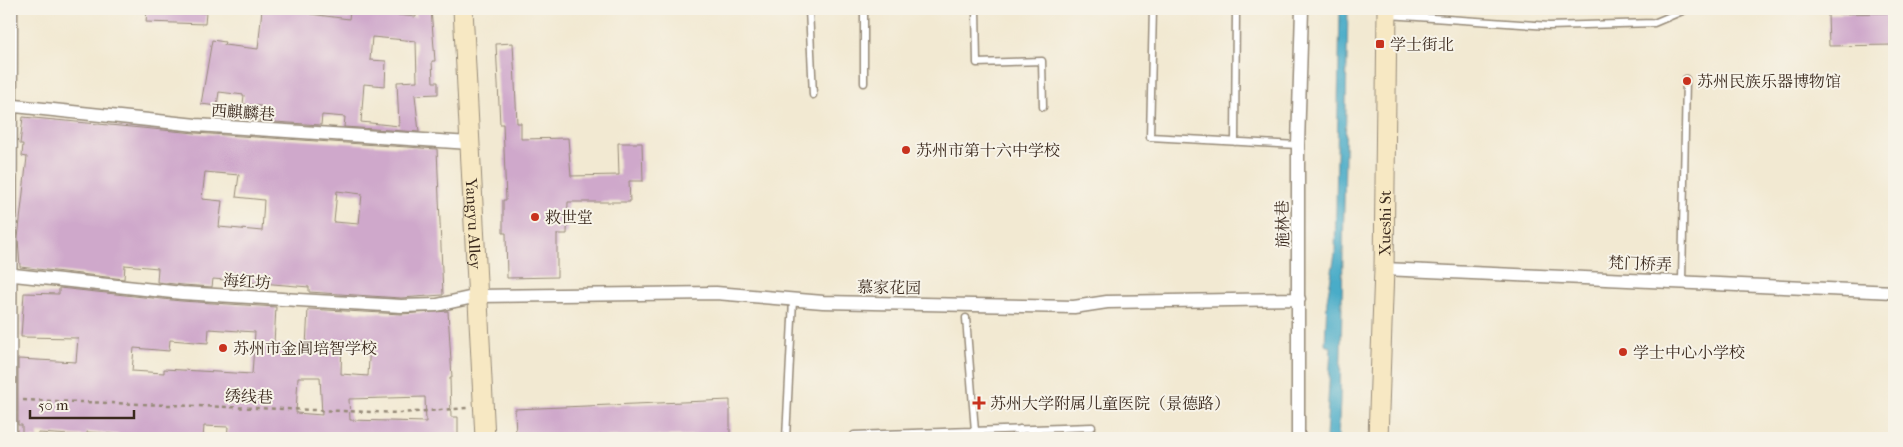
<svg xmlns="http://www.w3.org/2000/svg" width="1903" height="447" viewBox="0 0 1903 447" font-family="'IM FELL French Canon','Noto Serif SC',serif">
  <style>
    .water { fill: #49acc8; stroke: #426b73 }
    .building { fill: #cfa8cb; fill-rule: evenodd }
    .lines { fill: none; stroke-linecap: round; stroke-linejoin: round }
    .lane-casing { stroke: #968a78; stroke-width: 9 }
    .street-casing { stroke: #968a78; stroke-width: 15 }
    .secondary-casing { stroke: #968a78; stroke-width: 21 }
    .path { stroke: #968a78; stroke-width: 2.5; stroke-dasharray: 4 4; stroke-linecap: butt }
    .lane { stroke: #fff; stroke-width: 6 }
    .street { stroke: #fff; stroke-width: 12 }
    .secondary { stroke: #f7e8c3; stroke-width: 19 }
    .poi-dot { fill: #c8321e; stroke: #f7f3e8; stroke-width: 2 }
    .labels { text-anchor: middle; stroke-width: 4; stroke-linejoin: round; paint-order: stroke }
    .poi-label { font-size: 16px; fill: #3b2a1e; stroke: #f7f3e8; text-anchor: start }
    .street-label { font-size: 16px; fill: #3b2a1e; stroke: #f7f3e8 }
  </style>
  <rect width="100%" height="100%" fill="#f7f3e8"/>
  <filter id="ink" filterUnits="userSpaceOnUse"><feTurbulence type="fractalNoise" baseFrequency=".02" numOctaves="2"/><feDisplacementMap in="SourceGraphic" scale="10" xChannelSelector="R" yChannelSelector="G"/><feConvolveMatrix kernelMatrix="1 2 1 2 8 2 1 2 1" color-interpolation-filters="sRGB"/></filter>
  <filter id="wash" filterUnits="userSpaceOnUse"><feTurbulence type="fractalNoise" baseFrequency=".0096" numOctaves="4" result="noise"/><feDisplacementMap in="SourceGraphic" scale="20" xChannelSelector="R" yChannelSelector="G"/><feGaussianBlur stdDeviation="1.12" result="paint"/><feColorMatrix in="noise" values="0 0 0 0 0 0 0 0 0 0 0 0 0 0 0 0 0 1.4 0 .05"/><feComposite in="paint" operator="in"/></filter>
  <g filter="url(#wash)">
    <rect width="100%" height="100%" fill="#f2e9d2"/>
    <!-- water -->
    <path class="water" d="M 1340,9 L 1348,9 L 1340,401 L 1338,438 L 1326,438 L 1331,347 L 1325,345 L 1327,300 L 1335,254 Z"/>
    <g id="blocks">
      <!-- building -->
      <path class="building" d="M 147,9 L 175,9 L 175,11 L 206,13 L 205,24 L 146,22 Z
        M 262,9 L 310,9 L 310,14 L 349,19 L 350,10 L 416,17 L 416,9 L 431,9 L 435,61 L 432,61 L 433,82 L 438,82 L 438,94 L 415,95 L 419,132 L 344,127 L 345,117 L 322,115 L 321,125 L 259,121 L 261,106 L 243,104 L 244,95 L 219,92 L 217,106 L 201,104 L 212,40 L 225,42 L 224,45 L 258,49 ZM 372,37 L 416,41 L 417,81 L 397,82 L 399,126 L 361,122 L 364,84 L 385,86 L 386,61 L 370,60 Z
        M 1894,13 L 1894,45 L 1829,46 L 1828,14 Z
        M 513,43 L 517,123 L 521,123 L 521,139 L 568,138 L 571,176 L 619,175 L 618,143 L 642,143 L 643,181 L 629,181 L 630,202 L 568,202 L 567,234 L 557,234 L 557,277 L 507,278 L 506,233 L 503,233 L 503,200 L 506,200 L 503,124 L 500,124 L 496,44 Z
        M 23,117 L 195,133 L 437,149 L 443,295 L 401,298 L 309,292 L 309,287 L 213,279 L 212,287 L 183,285 L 157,282 L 158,268 L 125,265 L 124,279 L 20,267 L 18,238 L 27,157 L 22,156 L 23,144 L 20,144 ZM 205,172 L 239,175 L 236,197 L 264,200 L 262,231 L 219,227 L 222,201 L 202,199 ZM 337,191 L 362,194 L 359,224 L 334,222 Z
        M 59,288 L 181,301 L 276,307 L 274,344 L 306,346 L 308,309 L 401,314 L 448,311 L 452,378 L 450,378 L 451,417 L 458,417 L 458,438 L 314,438 L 253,434 L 253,438 L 227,438 L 228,427 L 204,426 L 203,438 L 123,438 L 123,435 L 87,432 L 87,436 L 38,433 L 38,438 L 22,438 L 22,425 L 18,425 L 18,359 L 76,362 L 78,338 L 21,337 L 24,293 L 59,294 ZM 209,329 L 255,332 L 252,374 L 164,369 L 164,373 L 132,371 L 134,348 L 169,351 L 170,340 L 208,343 ZM 342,340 L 370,342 L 368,376 L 341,374 ZM 298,377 L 320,377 L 322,415 L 296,413 ZM 425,397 L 426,422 L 350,420 L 349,399 Z
        M 730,400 L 730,435 L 516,438 L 515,409 Z"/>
    </g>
  </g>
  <g filter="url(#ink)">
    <use href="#blocks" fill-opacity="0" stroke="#968a78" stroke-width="1"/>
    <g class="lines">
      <!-- lane casing -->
      <g class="lane-casing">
        <path id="lane" d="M 809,9 L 813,95
          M 976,9 L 977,63 L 1042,61 L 1043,107
          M 1153,9 L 1150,137 L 1298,145
          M 1388,15 L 1549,26 L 1654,23 L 1687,9
          M 864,83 L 864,9
          M 1235,142 L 1236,9
          M 1682,281 L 1686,79
          M 966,318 L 975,431
          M 1020,429 L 1020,438
          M 854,435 L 1092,427
          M 13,438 L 14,9
          M 786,438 L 793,300"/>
      </g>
      <!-- street casing -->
      <g class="street-casing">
        <path id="street" d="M 15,106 L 196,125 L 470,143
          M 1384,269 L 1894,292
          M 14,275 L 182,293 L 401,306 L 437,305 L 478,296 L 716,293 L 823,302 L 1074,307 L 1107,302 L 1299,299
          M 1298,438 L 1298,145 L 1302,9"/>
      </g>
      <!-- secondary casing -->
      <g class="secondary-casing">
        <g id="secondary">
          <path id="s1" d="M 463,9 L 485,438"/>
          <path id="s2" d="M 1378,438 L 1384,269 L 1387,9"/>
        </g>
      </g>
      <!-- path -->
      <path class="path" d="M 23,400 L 401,413 L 467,408"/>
      <!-- lane -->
      <use href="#lane" class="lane"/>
      <!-- street -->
      <use href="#street" class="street"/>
      <!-- secondary -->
      <use href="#secondary" class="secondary"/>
    </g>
  </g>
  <!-- markers -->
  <g class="poi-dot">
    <rect x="1375" y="39" width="10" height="10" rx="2.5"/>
    <circle cx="1687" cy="81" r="5"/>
    <circle cx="906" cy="150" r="5"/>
    <circle cx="535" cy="217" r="5"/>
    <circle cx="223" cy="348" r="5"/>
    <circle cx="1623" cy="352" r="5"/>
    <path d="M976.5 395.5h5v5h5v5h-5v5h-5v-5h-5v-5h5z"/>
  </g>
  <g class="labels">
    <!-- poi labels -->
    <g class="poi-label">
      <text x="1390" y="50">学士街北</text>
      <text x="1697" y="87">苏州民族乐器博物馆</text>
      <text x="916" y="156">苏州市第十六中学校</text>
      <text x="545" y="223">救世堂</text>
      <text x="233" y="354">苏州市金阊培智学校</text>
      <text x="1633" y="358">学士中心小学校</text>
      <text x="990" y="409">苏州大学附属儿童医院（景德路）</text>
    </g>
    <!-- street labels -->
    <g class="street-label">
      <text transform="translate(243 112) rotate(4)" y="6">西麒麟巷</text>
      <text dy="6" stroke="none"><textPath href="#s1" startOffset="215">Yangyu Alley</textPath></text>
      <text transform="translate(1282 224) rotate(-91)" y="6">施林巷</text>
      <text dy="6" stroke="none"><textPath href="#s2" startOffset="215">Xueshi St</textPath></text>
      <text transform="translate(1640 263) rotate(2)" y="6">梵门桥弄</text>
      <text transform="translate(247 281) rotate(3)" y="6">海红坊</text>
      <text transform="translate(889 287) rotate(1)" y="6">慕家花园</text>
      <text transform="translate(249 396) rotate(2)" y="6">绣线巷</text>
    </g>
  </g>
  <!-- margin -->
  <rect width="1903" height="447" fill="none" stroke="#f7f3e8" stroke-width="30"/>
  <!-- scale -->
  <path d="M30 410v8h104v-8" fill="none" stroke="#3b2a1e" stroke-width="2.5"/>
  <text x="38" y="410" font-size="15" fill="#3b2a1e" stroke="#f7f3e8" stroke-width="4" paint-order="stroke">50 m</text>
</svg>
